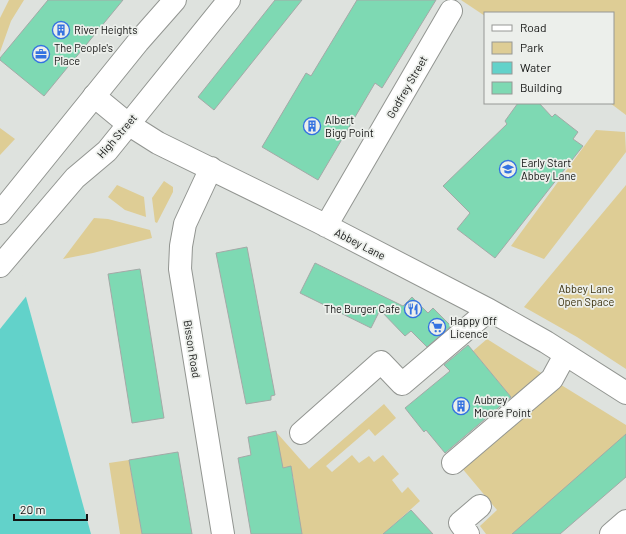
<svg xmlns="http://www.w3.org/2000/svg" width="626" height="534" viewBox="0 0 626 534" font-family="Barlow,sans-serif">
  <style>
    .green { fill: #decd95 }
    .water { fill: #62d2ca }
    .pier { fill: #dee2de }
    .building { fill: #7ed9b3; stroke: #a4a9a7 }
    .lines { fill: none; stroke-linecap: round; stroke-linejoin: round }
    .minor-casing { stroke: #929591; stroke-width: 24 }
    .major-casing { stroke: #929591; stroke-width: 24 }
    .minor { stroke: #fff; stroke-width: 22 }
    .major { stroke: #fff; stroke-width: 22 }
    .labels { text-anchor: middle; stroke-width: 3.5; stroke-linejoin: round; paint-order: stroke }
    .poi-label { font-size: 11px; fill: #141514; stroke: #ecefeb; text-anchor: start }
    .street-label { font-size: 11px; fill: #141514; stroke: #ecefeb }
    .park-label { font-size: 11px; fill: #3a300c; stroke: #ecefeb }
  </style>
  <rect width="100%" height="100%" fill="#dee2de"/>
  <!-- green -->
  <path class="green" d="M 9,0 L 24,0 L 11,21 L 0,52 L 0,18 Z
    M 461,0 L 626,0 L 626,115 L 610,103 L 613,103 L 613,13 L 485,13 L 485,16 Z
    M 0,128 L 15,139 L 0,155 Z
    M 596,130 L 625,132 L 626,152 L 544,259 L 511,246 Z
    M 164,181 L 173,187 L 173,192 L 157,223 L 155,222 L 152,198 Z
    M 117,185 L 144,197 L 146,217 L 125,210 L 108,197 Z
    M 626,185 L 626,369 L 577,337 L 524,307 Z
    M 94,218 L 108,219 L 150,230 L 152,238 L 93,253 L 63,259 Z
    M 487,339 L 546,376 L 517,404 L 473,351 Z
    M 558,383 L 626,425 L 626,444 L 512,534 L 486,534 L 480,526 L 497,510 L 461,467 Z
    M 384,404 L 396,418 L 375,436 L 369,429 L 326,466 L 332,472 L 352,455 L 359,463 L 369,456 L 374,462 L 383,455 L 399,474 L 392,480 L 402,493 L 408,487 L 420,501 L 383,534 L 302,534 L 301,530 L 281,533 L 279,524 L 300,520 L 295,491 L 275,495 L 274,484 L 294,481 L 291,467 L 282,468 L 270,434 L 277,433 L 309,469 Z
    M 129,460 L 140,523 L 142,534 L 120,534 L 109,463 Z"/>
  <!-- water -->
  <path class="water" d="M 0,202 L 91,534 L 0,534 Z"/>
  <!-- pier -->
  <path class="pier" d="M 0,200 L 28,294 L 0,329 Z"/>
  <!-- building -->
  <path class="building" d="M 48,0 L 123,0 L 44,96 L 0,60 L 0,58 Z
    M 275,0 L 302,0 L 214,110 L 198,97 Z
    M 357,0 L 436,0 L 382,88 L 375,83 L 318,180 L 262,147 L 306,73 L 311,76 Z
    M 518,103 L 539,103 L 552,117 L 555,114 L 578,132 L 573,139 L 583,146 L 495,258 L 457,229 L 470,213 L 443,186 L 507,124 L 505,121 Z
    M 247,247 L 275,395 L 271,396 L 271,400 L 246,404 L 216,253 Z
    M 315,263 L 403,306 L 412,297 L 428,313 L 433,308 L 451,326 L 427,347 L 411,331 L 405,336 L 380,310 L 371,328 L 300,293 Z
    M 140,269 L 164,418 L 132,423 L 108,274 Z
    M 468,345 L 511,397 L 445,453 L 426,430 L 424,432 L 405,408 L 450,371 L 444,365 Z
    M 276,431 L 283,468 L 291,466 L 302,534 L 251,534 L 238,458 L 251,455 L 248,437 Z
    M 626,434 L 626,477 L 560,534 L 512,534 Z
    M 178,452 L 192,534 L 142,534 L 129,460 Z
    M 411,510 L 433,534 L 383,534 Z"/>
  <g class="lines">
    <!-- minor casing -->
    <g class="minor-casing">
      <path id="minor" d="M 94,96 L 128,124 L 158,143 L 319,222 L 489,310 L 546,342 L 626,393
        M 211,168 L 185,224 L 181,246 L 180,269 L 223,534
        M 326,226 L 451,11
        M 301,433 L 381,362 L 402,384 L 489,310
        M 453,463 L 552,379 L 565,355
        M 468,534 L 460,523 L 480,506
        M 611,534 L 626,521"/>
    </g>
    <!-- major casing -->
    <g class="major-casing">
      <path id="major" d="M 0,213 L 138,42 L 175,0
        M 0,266 L 75,178 L 107,151 L 229,0"/>
    </g>
    <!-- minor -->
    <use href="#minor" class="minor"/>
    <!-- major -->
    <use href="#major" class="major"/>
  </g>
  <!-- icons -->
  <defs>
    <g id="building-ring" transform="scale(0.9)"><circle r="9.5" fill="#ecefeb" stroke="#3472e1" stroke-width="1.5"/><path d="M-4-6H4V6H1V3H-1V6H-4ZM-2.5-4.3h1.7v1.8h-1.7ZM.8-4.3h1.7v1.8H.8ZM-2.5-1h1.7V.8h-1.7ZM.8-1h1.7V.8H.8Z" fill="#3472e1"/></g>
    <g id="office-ring" transform="scale(0.9)"><circle r="9.5" fill="#ecefeb" stroke="#3472e1" stroke-width="1.5"/><path d="M-6-3h4V-5.5h4V-3h4V5H-6ZM-1-4.5V-3h2v-1.5ZM-6 0V1H6V0Z" fill="#3472e1"/></g>
    <g id="school-ring" transform="scale(0.9)"><circle r="9.5" fill="#ecefeb" stroke="#3472e1" stroke-width="1.5"/><path d="M0-5L7-2L0 1L-7-2ZM-4 1L0 2.5L4 1V4Q0 6-4 4Z" fill="#3472e1"/></g>
    <g id="restaurant-ring" transform="scale(0.9)"><circle r="9.5" fill="#ecefeb" stroke="#3472e1" stroke-width="1.5"/><path d="M-5-6h1v4h1v-4h1v4h1v-4h1v5L-1.5 .5V6h-2V.5L-5-1ZM5-6V6H3V1.5H1.5Q1.5-4 5-6Z" fill="#3472e1"/></g>
    <g id="supermarket-ring" transform="scale(0.9)"><circle r="9.5" fill="#ecefeb" stroke="#3472e1" stroke-width="1.5"/><path d="M-6-5.5h2.5l.6 2H6L4.5 2H-2.5L-4.4-4H-6ZM-1.5 3.2a1.3 1.3 0 1 0 .1 0ZM3 3.2a1.3 1.3 0 1 0 .1 0Z" fill="#3472e1"/></g>
  </defs>
  <g fill-rule="evenodd">
    <use href="#building-ring" x="61" y="30"/>
    <use href="#office-ring" x="41" y="54"/>
    <use href="#building-ring" x="312" y="126"/>
    <use href="#school-ring" x="508" y="169"/>
    <use href="#restaurant-ring" x="413" y="309"/>
    <use href="#supermarket-ring" x="437" y="327"/>
    <use href="#building-ring" x="461" y="406"/>
  </g>
  <g class="labels">
    <!-- poi labels -->
    <g class="poi-label">
      <text x="74" y="34">River Heights</text>
      <text x="54" y="52">The People's<tspan x="54" dy="13">Place</tspan></text>
      <text x="325" y="124">Albert<tspan x="325" dy="13">Bigg Point</tspan></text>
      <text x="521" y="167">Early Start<tspan x="521" dy="13">Abbey Lane</tspan></text>
      <text x="400" y="313" text-anchor="end">The Burger Cafe</text>
      <text x="450" y="325">Happy Off<tspan x="450" dy="13">Licence</tspan></text>
      <text x="474" y="404">Aubrey<tspan x="474" dy="13">Moore Point</tspan></text>
    </g>
    <!-- street labels -->
    <g class="street-label">
      <text transform="translate(407 87) rotate(-60)" y="4">Godfrey Street</text>
      <text transform="translate(117 136) rotate(-49)" y="4">High Street</text>
      <text transform="translate(360 244) rotate(27)" y="4">Abbey Lane</text>
      <text transform="translate(192 349) rotate(81)" y="4">Bisson Road</text>
    </g>
    <!-- park labels -->
    <g class="park-label">
      <text x="586" y="293">Abbey Lane<tspan x="586" dy="13">Open Space</tspan></text>
    </g>
  </g>
  <!-- legend -->
  <rect x="484" y="12" width="130" height="92" fill="#ecefeb" stroke="#969895"/>
  <rect x="492" y="25" width="20" height="6" fill="#ffffff" stroke="#969895"/>
  <text x="520" y="32" font-size="12" fill="#141514">Road</text>
  <rect x="492" y="42" width="20" height="12" fill="#decd95" stroke="#969895"/>
  <text x="520" y="52" font-size="12" fill="#141514">Park</text>
  <rect x="492" y="62" width="20" height="12" fill="#62d2ca" stroke="#969895"/>
  <text x="520" y="72" font-size="12" fill="#141514">Water</text>
  <rect x="492" y="82" width="20" height="12" fill="#7ed9b3" stroke="#969895"/>
  <text x="520" y="92" font-size="12" fill="#141514">Building</text>
  <!-- scale -->
  <path d="M14 514v6h73v-6" fill="none" stroke="#141514" stroke-width="2"/>
  <text x="20" y="514" font-size="12" fill="#141514" stroke="#ecefeb" stroke-width="3" paint-order="stroke">20 m</text>
</svg>
